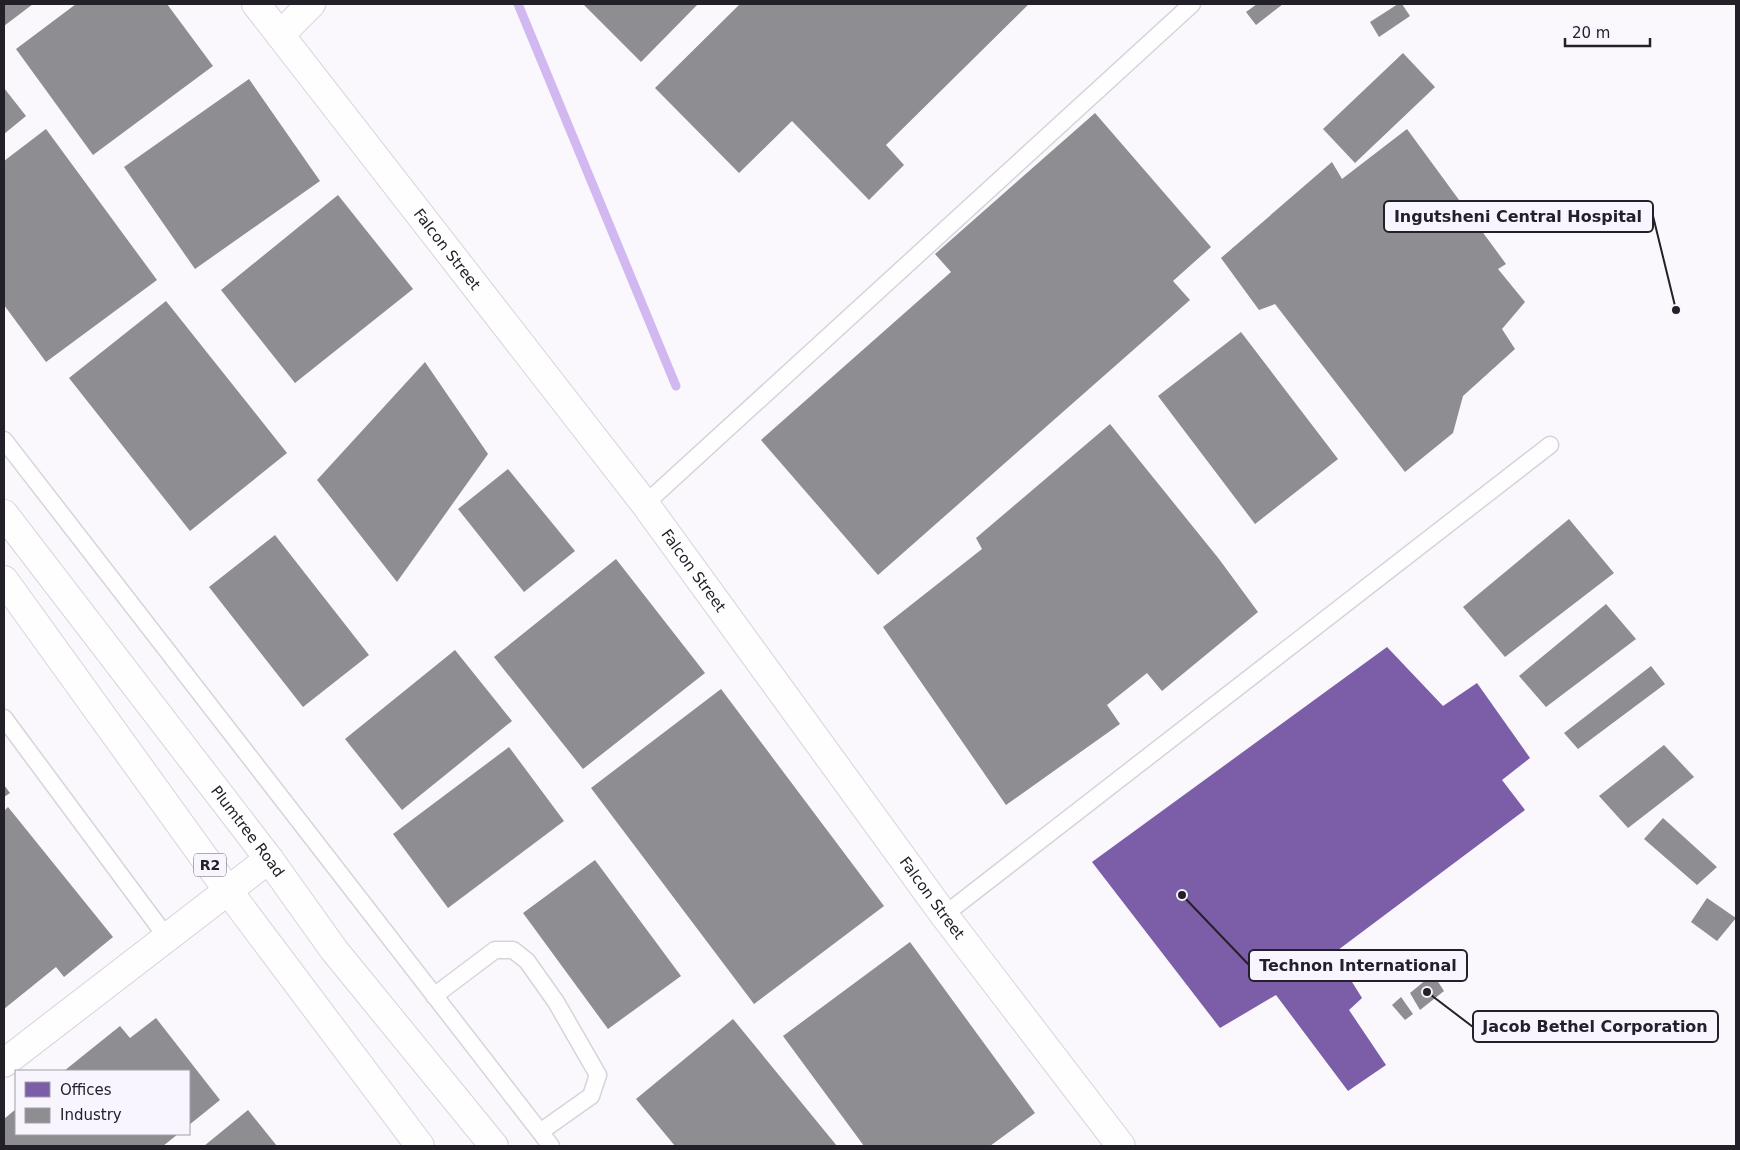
<svg xmlns="http://www.w3.org/2000/svg" width="1740" height="1150" viewBox="0 0 1740 1150" font-family="'DejaVu Sans',sans-serif">
  <style>
    .offices { fill: #7b5ea7 }
    .industry { fill: #8d8d92 }
    .lines { fill: none; stroke-linecap: round; stroke-linejoin: round }
    .stream { stroke: #d2b8f0; stroke-width: 9 }
    .lane-casing { stroke: #d7d3db; stroke-width: 19 }
    .street-casing { stroke: #d7d3db; stroke-width: 30 }
    .highway-casing { stroke: #d7d3db; stroke-width: 30 }
    .lane { stroke: #fefeff; stroke-width: 16 }
    .street { stroke: #fefeff; stroke-width: 28 }
    .highway { stroke: #fefeff; stroke-width: 28 }
    .labels { text-anchor: middle; stroke-width: 5; stroke-linejoin: round; paint-order: stroke }
    .shield { fill: #f9f5ff; stroke: #646069; stroke-width: 1 }
    .shield-label { font-size: 14px; font-weight: bold; fill: #242029 }
    .street-label { font-size: 15px; fill: #242029; stroke: #f9f5ff }
    .leader { fill: none; stroke: #242029; stroke-width: 2 }
    .callout-dot { fill: #242029; stroke: #f9f5ff; stroke-width: 2 }
    .callout { fill: #f9f5ff; stroke: #242029; stroke-width: 2 }
    .callout-label { font-size: 16px; text-anchor: middle; font-weight: bold; fill: #242029 }
  </style>
  <rect width="100%" height="100%" fill="#faf7fd"/>
  <!-- offices -->
  <path class="offices" d="M 1387,647 L 1443,706 L 1477,683 L 1530,758 L 1502,780 L 1525,810 L 1334,953 L 1362,998 L 1349,1010 L 1386,1065 L 1348,1091 L 1276,995 L 1220,1028 L 1092,862 Z"/>
  <!-- industry -->
  <path class="industry" d="M 4,4 L 33,4 L 4,26 Z
    M 76,4 L 167,4 L 213,66 L 93,155 L 16,49 Z
    M 583,4 L 698,4 L 641,62 Z
    M 740,4 L 1029,4 L 886,145 L 904,165 L 869,200 L 792,121 L 739,173 L 655,88 Z
    M 1257,4 L 1283,4 L 1256,25 L 1246,12 Z
    M 1398,4 L 1402,4 L 1410,16 L 1379,37 L 1370,22 Z
    M 1403,53 L 1435,87 L 1355,163 L 1323,129 Z
    M 249,79 L 320,181 L 195,269 L 124,167 Z
    M 4,88 L 26,116 L 4,134 Z
    M 1095,113 L 1211,247 L 1173,281 L 1190,300 L 878,575 L 761,440 L 951,272 L 935,254 Z
    M 46,129 L 157,280 L 46,362 L 4,305 L 4,161 Z
    M 1407,129 L 1506,264 L 1498,269 L 1525,302 L 1502,329 L 1515,349 L 1463,396 L 1453,433 L 1405,472 L 1275,304 L 1259,310 L 1221,258 L 1332,162 L 1342,179 Z
    M 338,195 L 413,289 L 295,383 L 221,290 Z
    M 166,301 L 287,453 L 190,531 L 69,378 Z
    M 1241,332 L 1338,459 L 1255,524 L 1158,396 Z
    M 425,362 L 488,454 L 397,582 L 317,480 Z
    M 1110,424 L 1219,559 L 1258,612 L 1162,691 L 1147,673 L 1107,705 L 1120,724 L 1006,805 L 883,627 L 982,549 L 976,538 Z
    M 508,469 L 575,551 L 524,592 L 458,509 Z
    M 1569,519 L 1614,573 L 1505,657 L 1463,607 Z
    M 275,535 L 369,655 L 303,707 L 209,587 Z
    M 616,559 L 705,673 L 583,769 L 494,657 Z
    M 1606,604 L 1636,639 L 1546,707 L 1519,676 Z
    M 455,650 L 512,721 L 402,810 L 345,739 Z
    M 1651,666 L 1665,684 L 1578,749 L 1564,733 Z
    M 721,689 L 884,906 L 754,1004 L 591,788 Z
    M 1664,745 L 1694,777 L 1628,828 L 1599,796 Z
    M 509,747 L 564,821 L 448,908 L 393,834 Z
    M 4,785 L 10,793 L 4,797 Z
    M 8,807 L 113,937 L 64,977 L 56,967 L 4,1009 L 4,811 Z
    M 1663,818 L 1717,867 L 1697,885 L 1644,839 Z
    M 595,860 L 681,976 L 608,1029 L 523,913 Z
    M 1707,898 L 1736,918 L 1717,941 L 1691,922 Z
    M 910,942 L 1035,1113 L 990,1146 L 864,1146 L 783,1036 Z
    M 1433,974 L 1444,991 L 1420,1010 L 1410,993 Z
    M 1401,997 L 1413,1014 L 1405,1020 L 1392,1005 Z
    M 156,1018 L 220,1100 L 189,1125 L 189,1071 L 64,1071 L 120,1026 L 130,1038 Z
    M 733,1019 L 837,1146 L 675,1146 L 636,1099 Z
    M 16,1109 L 16,1134 L 178,1134 L 163,1146 L 4,1146 L 4,1119 Z
    M 248,1110 L 277,1146 L 204,1146 Z"/>
  <g class="lines">
    <!-- stream -->
    <path class="stream" d="M 518,4 L 676,386"/>
    <!-- lane casing -->
    <g class="lane-casing">
      <path id="lane" d="M 4,440 L 551,1146
        M 645,504 L 1192,4
        M 4,718 L 168,939
        M 944,915 L 1550,445
        M 434,996 L 495,950 L 513,950 L 527,961 L 556,1002 L 598,1075 L 591,1096 L 540,1132"/>
    </g>
    <!-- street casing -->
    <g class="street-casing">
      <g id="street">
        <path id="s1" d="M 256,4 L 645,504 L 944,915 L 1121,1146"/>
        <path d="M 280,35 L 311,4"/>
        <path d="M 4,1063 L 269,859"/>
      </g>
    </g>
    <!-- highway casing -->
    <g class="highway-casing">
      <g id="highway">
        <path id="s2" d="M 4,514 L 269,859 L 334,950 L 494,1146"/>
        <path d="M 4,580 L 229,892 L 420,1146"/>
      </g>
    </g>
    <!-- lane -->
    <use href="#lane" class="lane"/>
    <!-- street -->
    <use href="#street" class="street"/>
    <!-- highway -->
    <use href="#highway" class="highway"/>
  </g>
  <g class="labels">
    <!-- shield labels -->
    <rect class="shield" x="194" y="853.5" width="32" height="23" rx="4"/>
    <g class="shield-label">
      <text x="210" y="870">R2</text>
    </g>
    <!-- street labels -->
    <g class="street-label">
      <text dy="5" stroke="none"><textPath href="#s1" startOffset="311">Falcon Street</textPath></text>
      <text dy="5" stroke="none"><textPath href="#s1" startOffset="716">Falcon Street</textPath></text>
      <text dy="5" stroke="none"><textPath href="#s2" startOffset="400">Plumtree Road</textPath></text>
      <text dy="5" stroke="none"><textPath href="#s1" startOffset="1121">Falcon Street</textPath></text>
    </g>
  </g>
  <!-- callouts -->
  <path class="leader" d="M1676 310L1653 216M1182 895L1249 965M1427 992L1473 1027"/>
  <g class="callout-dot">
    <circle cx="1676" cy="310" r="5"/>
    <circle cx="1182" cy="895" r="5"/>
    <circle cx="1427" cy="992" r="5"/>
  </g>
  <g class="callout">
    <rect x="1384" y="201" width="269" height="31" rx="5"/>
    <rect x="1249" y="950" width="218" height="31" rx="5"/>
    <rect x="1473" y="1011" width="245" height="31" rx="5"/>
  </g>
  <g class="callout-label">
    <text x="1518" y="222">Ingutsheni Central Hospital</text>
    <text x="1358" y="971">Technon International</text>
    <text x="1595" y="1032">Jacob Bethel Corporation</text>
  </g>
  <!-- border -->
  <rect width="1740" height="1150" fill="none" stroke="#242029" stroke-width="10"/>
  <!-- legend -->
  <rect x="15" y="1070" width="175" height="65" fill="#f9f5ff" stroke="#a4a0a9"/>
  <rect x="25" y="1082" width="25" height="15" fill="#7b5ea7" stroke="#a4a0a9"/>
  <text x="60" y="1095" font-size="15" fill="#242029">Offices</text>
  <rect x="25" y="1108" width="25" height="15" fill="#8d8d92" stroke="#a4a0a9"/>
  <text x="60" y="1120" font-size="15" fill="#242029">Industry</text>
  <!-- scale -->
  <path d="M1565 38v8h85v-8" fill="none" stroke="#242029" stroke-width="2.5"/>
  <text x="1572" y="38" font-size="15" fill="#242029" stroke="#f9f5ff" stroke-width="4" paint-order="stroke">20 m</text>
</svg>
